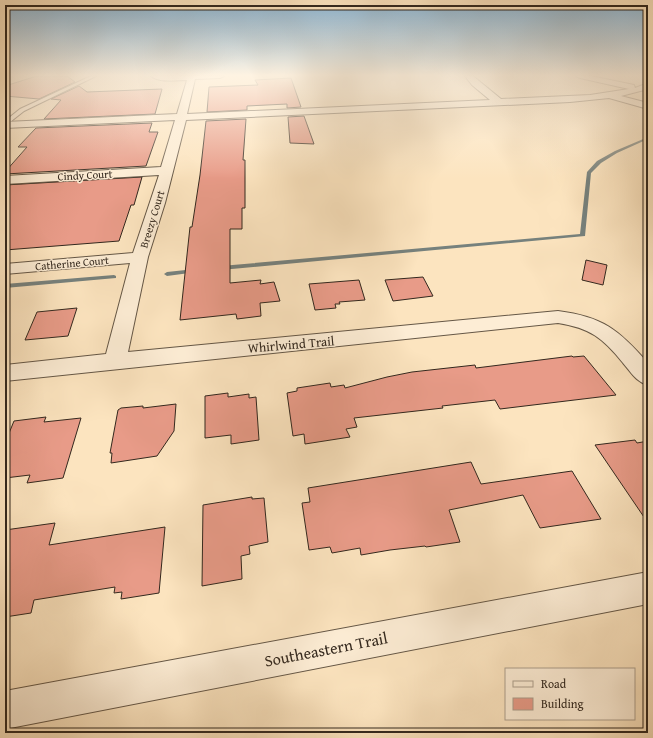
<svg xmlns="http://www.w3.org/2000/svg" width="653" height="738" viewBox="0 0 653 738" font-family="'Gentium Book Plus',serif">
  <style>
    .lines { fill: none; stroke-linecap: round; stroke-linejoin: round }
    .stream { fill: #76817d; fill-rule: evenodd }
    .building { fill: #e89b88; stroke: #33281e }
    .lane-casing { stroke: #655746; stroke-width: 2 }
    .street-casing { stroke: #655746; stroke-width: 2 }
    .lane { fill: #fdedd5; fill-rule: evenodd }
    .street { fill: #fdedd5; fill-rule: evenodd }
    .labels { text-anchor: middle; stroke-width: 3; stroke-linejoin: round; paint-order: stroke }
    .far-street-label { font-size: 11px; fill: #33281e; stroke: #fdedd5 }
    .street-label { font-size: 13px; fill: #33281e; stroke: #fdedd5 }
    .near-street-label { font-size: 16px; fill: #33281e; stroke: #fdedd5 }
  </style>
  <rect width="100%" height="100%" fill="#fce4bf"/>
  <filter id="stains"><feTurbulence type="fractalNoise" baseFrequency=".005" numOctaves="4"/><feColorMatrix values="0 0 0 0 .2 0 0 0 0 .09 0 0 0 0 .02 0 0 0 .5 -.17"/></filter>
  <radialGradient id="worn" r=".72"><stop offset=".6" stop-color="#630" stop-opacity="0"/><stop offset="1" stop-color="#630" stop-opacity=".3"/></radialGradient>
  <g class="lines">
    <!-- stream -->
    <path class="stream" d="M 648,137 L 648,139 L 617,153 L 601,163 L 591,173 L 585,236 L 221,270 L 218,268 L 221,266 L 580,234 L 587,172 L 597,161 L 615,151 Z
      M 195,269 L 198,271 L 197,272 L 167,276 L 164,274 L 167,272 Z
      M 114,275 L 116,276 L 116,278 L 5,288 L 5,284 Z"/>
  </g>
  <!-- building -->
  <path class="building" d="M 37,76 L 67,76 L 75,82 L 39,99 L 5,96 L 5,86 Z
    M 291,78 L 301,107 L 287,108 L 287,104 L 247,106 L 247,110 L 207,112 L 209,87 L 258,85 L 255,80 Z
    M 79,86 L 87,92 L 162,89 L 155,114 L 44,119 L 61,100 L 51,99 Z
    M 304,116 L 314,144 L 290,143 L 288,117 Z
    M 246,119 L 243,160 L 245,160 L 245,208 L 242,208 L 242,229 L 230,229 L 230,283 L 261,280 L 260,284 L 274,282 L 280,301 L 260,303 L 261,316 L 237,319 L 236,314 L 180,320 L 190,227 L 192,227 L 200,175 L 206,121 Z
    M 152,123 L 149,132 L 158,132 L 146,166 L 5,174 L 5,172 L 27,147 L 18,147 L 36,128 Z
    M 142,177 L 134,205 L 131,205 L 119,241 L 5,250 L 5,185 Z
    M 586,260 L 607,265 L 603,285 L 582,280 Z
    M 423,277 L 433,296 L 393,301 L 385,280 Z
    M 359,280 L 365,300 L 339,302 L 340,304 L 335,304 L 336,308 L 315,310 L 309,284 Z
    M 77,308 L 68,336 L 25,340 L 37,312 Z
    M 572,356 L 573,357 L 584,356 L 616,395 L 500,409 L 495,400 L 442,406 L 443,408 L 354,418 L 357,427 L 346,429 L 350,437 L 305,444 L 304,434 L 293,436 L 287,393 L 297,391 L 297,388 L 330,383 L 331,387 L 344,385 L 345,388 L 387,377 L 412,372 L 475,365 L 476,368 Z
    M 228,393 L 228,397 L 249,394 L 249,398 L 256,397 L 259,440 L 231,444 L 231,435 L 205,438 L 205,396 Z
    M 176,404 L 174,431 L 157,456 L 111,463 L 112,453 L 110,453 L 118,410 L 121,408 L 143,406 L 143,408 Z
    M 46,417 L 44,422 L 81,418 L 63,478 L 27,483 L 30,475 L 5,478 L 5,443 L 14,421 Z
    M 635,440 L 637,443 L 648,441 L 648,523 L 595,445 Z
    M 471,462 L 481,484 L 572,471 L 601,519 L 540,528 L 523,495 L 449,510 L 460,542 L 426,547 L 425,546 L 390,550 L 361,555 L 360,548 L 332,553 L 330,547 L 309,550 L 302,503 L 310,502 L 308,488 Z
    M 252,497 L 252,499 L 264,498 L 268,542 L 249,546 L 250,554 L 241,556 L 242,579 L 202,586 L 203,505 Z
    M 55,523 L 49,545 L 165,527 L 159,593 L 121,599 L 122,592 L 114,593 L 115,587 L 34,600 L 31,613 L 5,617 L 5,530 Z"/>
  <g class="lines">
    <!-- lane casing -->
    <g class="lane-casing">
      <path id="lane" d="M 91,76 L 96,76 L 24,111 L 5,126 L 5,121 L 20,109 Z"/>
    </g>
    <!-- street casing -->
    <g class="street-casing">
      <path id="street" d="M 151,76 L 224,76 L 220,78 L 195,79 L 187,114 L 490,100 L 472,85 L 465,76 L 473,76 L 501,99 L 590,95 L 629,89 L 580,78 L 576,76 L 591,76 L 634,85 L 635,88 L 648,83 L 648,89 L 621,96 L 648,103 L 648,109 L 609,98 L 570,102 L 186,120 L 165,203 L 148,257 L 128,352 L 558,311 C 603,317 618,329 648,363 L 648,385 C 636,382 631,372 623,363 C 603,338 590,328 558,323 L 5,381 L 5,365 L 106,354 L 130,263 L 5,274 L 5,264 L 133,253 L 159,175 L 5,184 L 5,176 L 161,167 L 175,120 L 5,128 L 5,122 L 177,114 L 187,80 C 177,80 159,83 151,76 Z
        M 648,572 L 648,604 L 5,729 L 5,691 Z"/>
    </g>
    <!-- lane -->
    <use href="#lane" class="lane"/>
    <!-- street -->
    <use href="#street" class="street"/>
  </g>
  <!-- sky -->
  <linearGradient id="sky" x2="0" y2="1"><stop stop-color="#8cb7d6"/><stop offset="0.42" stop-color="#fef3e2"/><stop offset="1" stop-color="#fef3e2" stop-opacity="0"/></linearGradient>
  <rect width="653" height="179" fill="url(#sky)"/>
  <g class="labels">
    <!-- far-street labels -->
    <g class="far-street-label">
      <text transform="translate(85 175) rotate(-3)" y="4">Cindy Court</text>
      <text transform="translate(152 219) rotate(-73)" y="4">Breezy Court</text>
      <text transform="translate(72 263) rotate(-5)" y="4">Catherine Court</text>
    </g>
    <!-- street labels -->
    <g class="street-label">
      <text transform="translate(291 344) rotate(-5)" y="5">Whirlwind Trail</text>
    </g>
    <!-- near-street labels -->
    <g class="near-street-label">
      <text transform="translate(326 649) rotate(-11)" y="6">Southeastern Trail</text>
    </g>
  </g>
  <!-- margin -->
  <rect width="653" height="738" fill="none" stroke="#fce4bf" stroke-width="20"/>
  <rect x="6" y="6" width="641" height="726" fill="none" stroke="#33281e" stroke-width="2"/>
  <rect x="10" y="10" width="633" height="718" fill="none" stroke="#33281e"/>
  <!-- legend -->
  <rect x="505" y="668" width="130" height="52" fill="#fdedd5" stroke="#ac9e8c"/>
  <rect x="513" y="681" width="20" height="6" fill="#fdedd5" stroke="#ac9e8c"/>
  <text x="541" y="688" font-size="12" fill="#33281e">Road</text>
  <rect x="513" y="698" width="20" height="12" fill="#e89b88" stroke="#ac9e8c"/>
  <text x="541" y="708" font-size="12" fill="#33281e">Building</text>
  <rect width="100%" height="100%" filter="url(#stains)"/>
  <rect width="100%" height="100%" fill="url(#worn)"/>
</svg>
